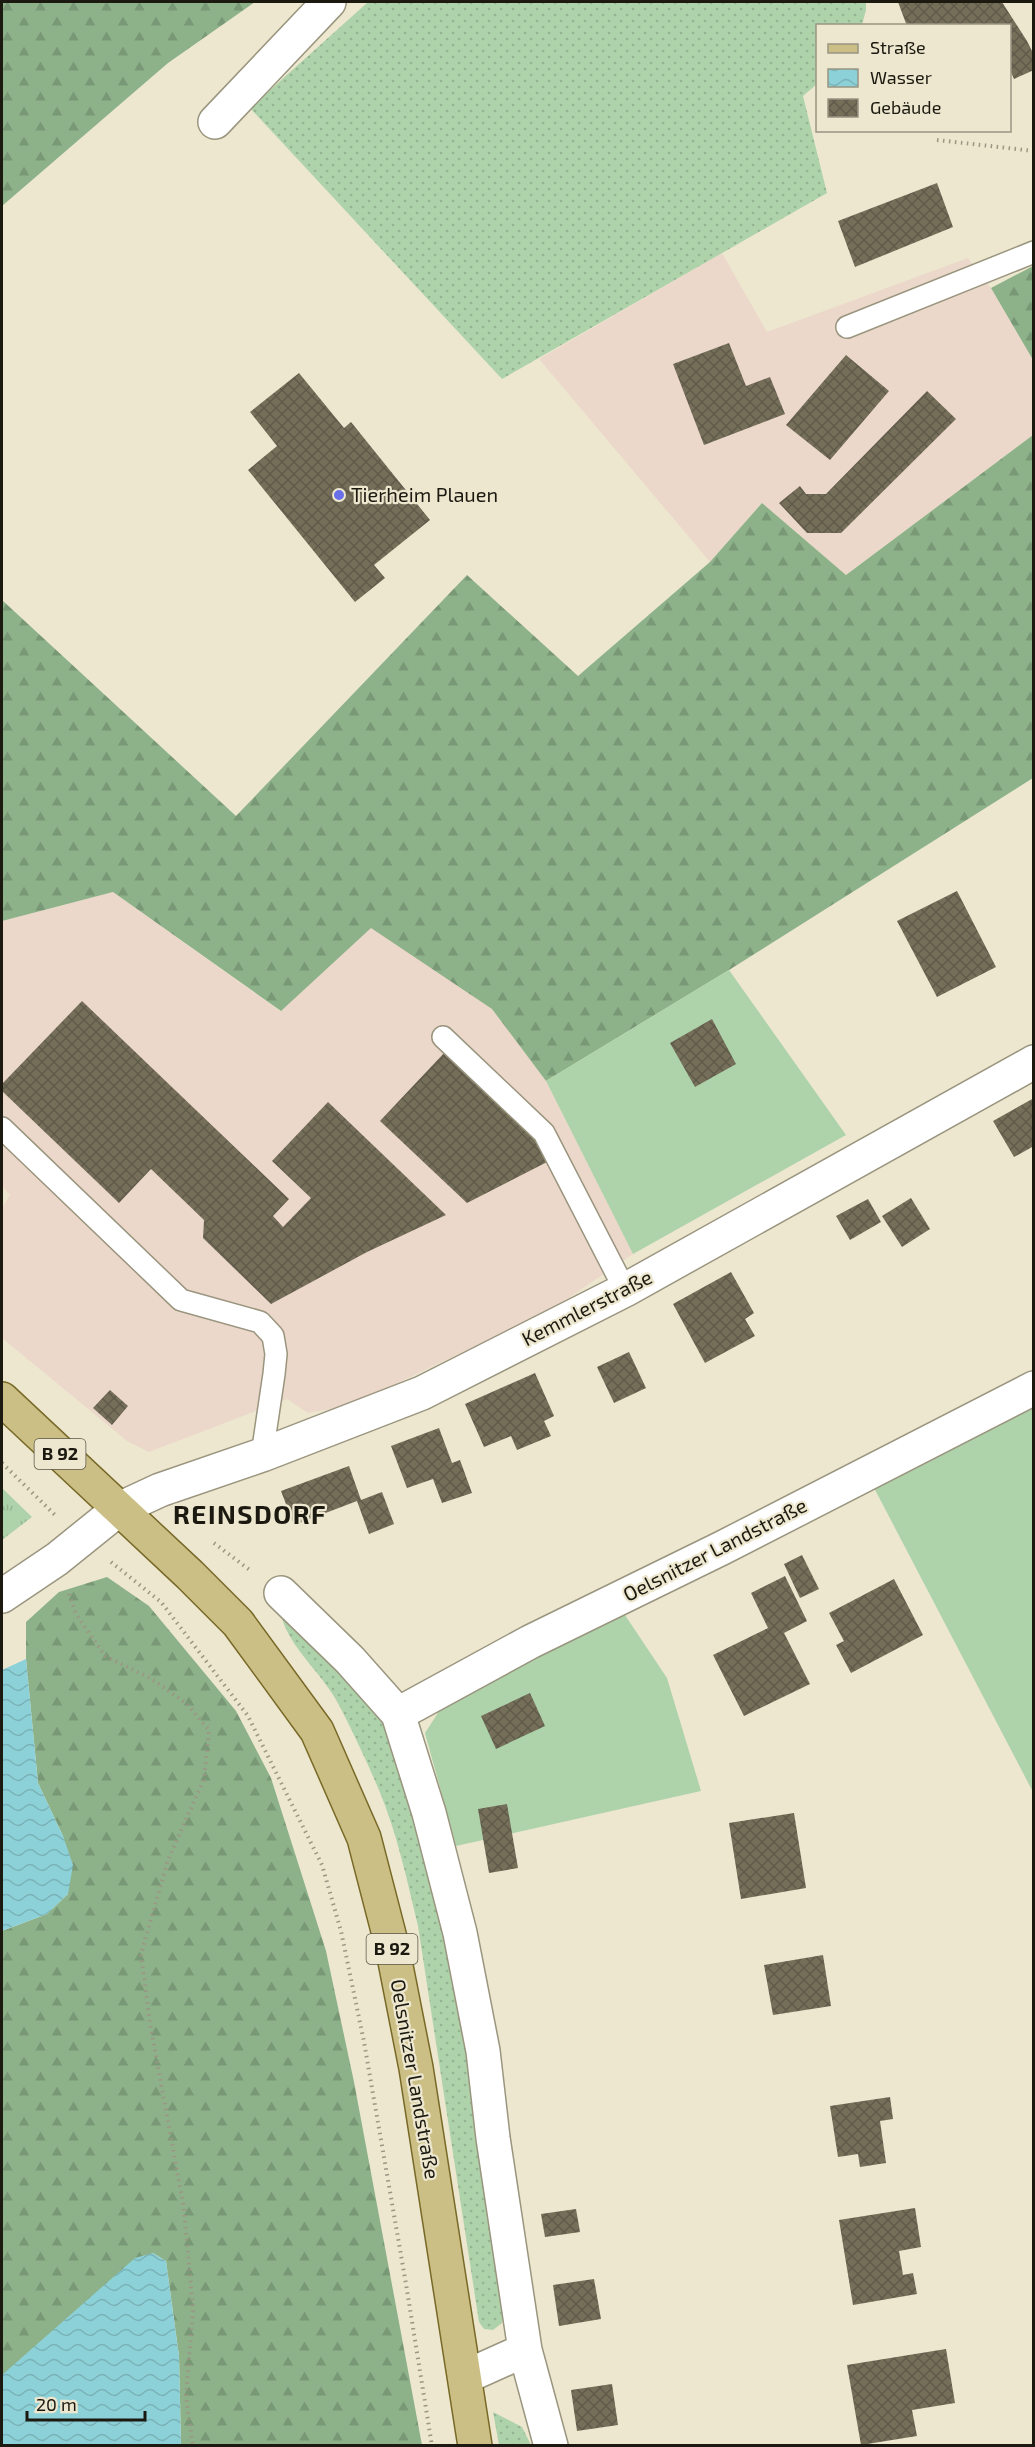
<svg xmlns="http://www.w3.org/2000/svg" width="1035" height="2447" viewBox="0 0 1035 2447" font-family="'Exo 2',sans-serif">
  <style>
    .commercial { fill: #ecd8ca }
    .grass { fill: url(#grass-dots) }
    .forest { fill: url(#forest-firs) }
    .park { fill: url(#park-tufts) }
    .garden { fill: #aed3ab }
    .water { fill: url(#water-waves) }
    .building { fill: url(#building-cross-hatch) }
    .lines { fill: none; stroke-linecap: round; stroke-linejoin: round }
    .service-casing { stroke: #9a957f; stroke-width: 24 }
    .minor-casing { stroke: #9a957f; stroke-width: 36 }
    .tertiary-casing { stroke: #9a957f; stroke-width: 36 }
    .primary-casing { stroke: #786927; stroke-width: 36 }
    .path { stroke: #9b9684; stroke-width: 4; stroke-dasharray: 1.5 4.5; stroke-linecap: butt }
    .service { stroke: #fff; stroke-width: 21 }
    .minor { stroke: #fff; stroke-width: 33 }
    .tertiary { stroke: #fff; stroke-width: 33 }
    .primary { stroke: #ccbf85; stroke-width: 33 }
    .poi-dot { fill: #696fe8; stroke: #ede7cf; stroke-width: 2 }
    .labels { text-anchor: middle; stroke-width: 4.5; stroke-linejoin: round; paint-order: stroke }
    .shield { fill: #ede7cf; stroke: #5a5749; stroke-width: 1.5 }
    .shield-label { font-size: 18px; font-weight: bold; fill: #1b1910 }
    .poi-label { font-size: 20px; fill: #1b1910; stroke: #ede7cf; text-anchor: start }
    .street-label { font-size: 20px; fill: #1b1910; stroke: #ede7cf }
    .district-label { font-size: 26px; font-weight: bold; letter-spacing: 1.5px; fill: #1b1910; stroke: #ede7cf }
  </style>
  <defs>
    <pattern id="grass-dots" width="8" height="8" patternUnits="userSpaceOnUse" patternTransform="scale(1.5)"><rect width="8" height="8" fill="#aed3ab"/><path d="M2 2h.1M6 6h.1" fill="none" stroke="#95b592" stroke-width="1.8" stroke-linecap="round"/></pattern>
    <pattern id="forest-firs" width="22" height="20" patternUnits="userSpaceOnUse" patternTransform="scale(1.5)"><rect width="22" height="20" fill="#8db28a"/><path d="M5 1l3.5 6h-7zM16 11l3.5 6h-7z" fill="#799876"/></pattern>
    <pattern id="park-tufts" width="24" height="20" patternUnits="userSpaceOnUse" patternTransform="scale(1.5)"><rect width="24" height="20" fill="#aed3ab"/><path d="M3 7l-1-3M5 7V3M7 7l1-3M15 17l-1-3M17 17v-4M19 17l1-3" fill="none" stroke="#95b592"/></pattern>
    <pattern id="water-waves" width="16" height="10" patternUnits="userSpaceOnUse" patternTransform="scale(1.5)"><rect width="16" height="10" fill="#8dd1d8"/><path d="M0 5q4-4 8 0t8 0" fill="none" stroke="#79b3b8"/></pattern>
    <pattern id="building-cross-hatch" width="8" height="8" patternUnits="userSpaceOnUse" patternTransform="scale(1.5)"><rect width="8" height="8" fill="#756f5a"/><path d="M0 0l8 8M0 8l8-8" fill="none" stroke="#5f5a49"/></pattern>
  </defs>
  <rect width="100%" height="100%" fill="#ede7cf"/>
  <!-- commercial -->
  <path class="commercial" d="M 722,253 L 767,332 L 968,258 L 991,288 L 1033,360 L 1033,435 L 846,575 L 762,503 L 710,562 L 539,359 Z
    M 113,892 L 280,1011 L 371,927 L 492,1009 L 546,1081 L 633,1254 L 551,1310 L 349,1406 L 308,1413 L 287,1399 L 149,1452 L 127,1441 L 2,1338 L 2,1208 L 10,1195 L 2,1186 L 2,921 Z"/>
  <!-- grass -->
  <path class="grass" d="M 368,2 L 866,2 L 866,10 L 862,25 L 818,26 L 817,84 L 803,96 L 827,193 L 502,379 L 250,108 Z
    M 281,1615 L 294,1619 L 391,1730 L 448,1908 L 504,2309 L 502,2323 L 493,2330 L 484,2329 L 479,2322 L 418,1926 C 407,1880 397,1833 379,1790 C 367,1762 354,1734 340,1707 C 324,1674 290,1650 281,1615 Z
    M 493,2412 L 522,2427 L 531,2445 L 499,2445 Z"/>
  <!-- forest -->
  <path class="forest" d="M 2,2 L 255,2 L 168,63 L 2,206 Z
    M 1033,266 L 1033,360 L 991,288 Z
    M 1033,435 L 1033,778 L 729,970 L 546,1081 L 492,1009 L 371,928 L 281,1011 L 113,892 L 2,921 L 2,600 L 236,816 L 467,575 L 578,676 L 710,562 L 762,503 L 846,575 Z
    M 107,1577 L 149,1606 L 236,1711 L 271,1778 L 326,1951 L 354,2082 L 422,2445 L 181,2445 L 179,2356 L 166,2261 L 153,2253 L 2,2376 L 2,1931 L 47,1914 L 68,1894 L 63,1836 L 38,1783 L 26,1659 L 26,1622 L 59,1592 Z"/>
  <!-- park -->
  <path class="park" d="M 2,1488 L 32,1517 L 2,1540 Z"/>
  <!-- garden -->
  <path class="garden" d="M 729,970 L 846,1135 L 633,1254 L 546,1081 Z
    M 1033,1401 L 1033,1792 L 872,1484 Z
    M 623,1612 L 667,1678 L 701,1791 L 456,1846 L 425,1733 L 443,1705 Z"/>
  <!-- water -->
  <path class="water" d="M 26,1659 L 38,1783 L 63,1836 L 73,1865 L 68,1894 L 47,1914 L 2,1931 L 2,1670 Z
    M 153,2253 L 166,2261 L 179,2356 L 181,2445 L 2,2445 L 2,2375 L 135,2258 Z"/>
  <!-- building -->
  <path class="building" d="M 898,2 L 1002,2 L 1027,41 L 1034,55 L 1034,70 L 1014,79 L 1010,70 L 1010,26 L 907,26 Z
    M 937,183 L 953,227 L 855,267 L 838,221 Z
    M 729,343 L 746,386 L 770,377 L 785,414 L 704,445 L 673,364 Z
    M 846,355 L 889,391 L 830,460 L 786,425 Z
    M 299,373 L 344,428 L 351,422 L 430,520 L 374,565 L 385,578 L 355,602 L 248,470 L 277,446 L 250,412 Z
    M 927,391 L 956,419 L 841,533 L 807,533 L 779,503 L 800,486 L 806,494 L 826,494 Z
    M 957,891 L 996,967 L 937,997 L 897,921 Z
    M 82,1001 L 289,1199 L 273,1216 L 283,1227 L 311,1198 L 272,1161 L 328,1102 L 446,1215 L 367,1252 L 271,1304 L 203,1238 L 204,1220 L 151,1169 L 119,1203 L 2,1091 L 2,1084 Z
    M 712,1019 L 736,1064 L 695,1087 L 670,1043 Z
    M 445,1052 L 537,1138 L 547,1162 L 467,1203 L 380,1121 Z
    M 1034,1098 L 1034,1146 L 1014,1157 L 993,1121 Z
    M 911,1198 L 930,1229 L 902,1247 L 882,1216 Z
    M 868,1199 L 881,1222 L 850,1240 L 836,1216 Z
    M 731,1272 L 754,1313 L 745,1319 L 755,1336 L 705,1363 L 673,1304 Z
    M 629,1352 L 646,1388 L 614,1403 L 597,1367 Z
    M 535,1373 L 554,1416 L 544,1421 L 551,1436 L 517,1450 L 511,1436 L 484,1447 L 465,1404 Z
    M 110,1390 L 128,1406 L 112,1425 L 93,1408 Z
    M 439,1428 L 452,1463 L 460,1460 L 472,1493 L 442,1503 L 433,1479 L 407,1488 L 391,1446 Z
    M 349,1466 L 361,1500 L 382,1492 L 394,1524 L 369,1534 L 357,1501 L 294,1525 L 281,1491 Z
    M 802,1555 L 819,1589 L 800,1598 L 784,1564 Z
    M 785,1576 L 807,1621 L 784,1633 L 810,1684 L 744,1716 L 713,1655 L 768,1628 L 751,1593 Z
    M 894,1579 L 923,1635 L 851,1673 L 836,1645 L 844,1641 L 829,1613 Z
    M 530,1693 L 545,1726 L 496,1749 L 481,1716 Z
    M 507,1804 L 518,1868 L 489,1873 L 478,1809 Z
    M 794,1813 L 806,1888 L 741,1899 L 729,1823 Z
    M 823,1955 L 831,2006 L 773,2015 L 764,1965 Z
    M 890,2097 L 893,2119 L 880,2121 L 886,2163 L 860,2167 L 858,2154 L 838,2157 L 830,2106 Z
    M 915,2208 L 921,2247 L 899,2251 L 903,2275 L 913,2273 L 917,2294 L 853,2305 L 839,2220 Z
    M 576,2209 L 580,2232 L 545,2237 L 541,2214 Z
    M 594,2279 L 601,2319 L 559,2326 L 553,2285 Z
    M 946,2349 L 955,2403 L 912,2410 L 917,2436 L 861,2445 L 847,2365 Z
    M 612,2384 L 618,2425 L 577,2431 L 571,2390 Z"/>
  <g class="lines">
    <!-- service casing -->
    <g class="service-casing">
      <path id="service" d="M 847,327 L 1034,252
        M 443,1037 L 544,1133 L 625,1290
        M 2,1128 L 181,1300 L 260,1322 L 273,1336 L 276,1354 L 274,1374 L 262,1455"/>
    </g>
    <!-- minor casing -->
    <g class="minor-casing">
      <path id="minor" d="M 215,122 L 329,2
        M 281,1593 L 350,1660 L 398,1714 L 530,1642 L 722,1548 L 1034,1388
        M 2,1596 L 57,1559 L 119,1509
        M 398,1714 L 429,1813 L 460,1933 L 483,2051 L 493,2138 L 525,2350 L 551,2446
        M 465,2377 L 525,2350"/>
    </g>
    <!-- tertiary casing -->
    <g class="tertiary-casing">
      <path id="tertiary" d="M 119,1509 L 160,1490 L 262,1455 L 422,1393 L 625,1290 L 1034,1062"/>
    </g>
    <!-- primary casing -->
    <g class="primary-casing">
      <path id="primary" d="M 2,1399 L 190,1575 L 238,1623 L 317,1731 L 364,1838 L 392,1946 L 416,2068 L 475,2446"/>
    </g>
    <!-- path -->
    <path class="path" d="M 937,140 L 1034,151
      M 2,1463 L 55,1515
      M 214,1543 L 251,1571
      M 111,1562 L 161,1602 L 248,1716 L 322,1865 L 341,1931 L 364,2042 L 406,2284 L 432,2446
      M 69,1594 L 76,1614 L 105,1656 L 150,1678 L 186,1703 L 209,1730 L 204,1779 L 168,1860 L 141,1954 L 150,2023 L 184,2209 L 193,2310 L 186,2397 L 193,2446"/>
    <!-- service -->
    <use href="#service" class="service"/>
    <!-- minor -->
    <use href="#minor" class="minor"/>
    <!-- tertiary -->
    <use href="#tertiary" class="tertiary"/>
    <!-- primary -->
    <use href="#primary" class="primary"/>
  </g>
  <!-- markers -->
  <circle class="poi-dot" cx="339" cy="495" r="6"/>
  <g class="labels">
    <!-- shield labels -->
    <g class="shield">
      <rect x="34.5" y="1439" width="51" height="30" rx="4.5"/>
      <rect x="366.5" y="1934" width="51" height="30" rx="4.5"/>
    </g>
    <g class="shield-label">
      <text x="60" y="1460">B 92</text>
      <text x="392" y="1955">B 92</text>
    </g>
    <!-- poi labels -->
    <g class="poi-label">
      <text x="351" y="502">Tierheim Plauen</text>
    </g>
    <!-- street labels -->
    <g class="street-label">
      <text transform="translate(587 1308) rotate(-27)" y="7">Kemmlerstraße</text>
      <text transform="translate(715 1550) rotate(-27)" y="7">Oelsnitzer Landstraße</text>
      <text transform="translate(415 2079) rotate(80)" y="7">Oelsnitzer Landstraße</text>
    </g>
    <!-- district labels -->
    <g class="district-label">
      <text x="250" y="1524">REINSDORF</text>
    </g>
  </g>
  <!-- border -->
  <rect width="1035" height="2447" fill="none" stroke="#1b1910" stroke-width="6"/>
  <!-- legend -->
  <rect x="816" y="24" width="195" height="108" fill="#ede7cf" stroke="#999583" stroke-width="1.5"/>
  <rect x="828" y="44" width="30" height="9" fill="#ccbf85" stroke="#999583" stroke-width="1.5"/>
  <text x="870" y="54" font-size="18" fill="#1b1910">Straße</text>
  <rect x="828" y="69" width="30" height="18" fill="url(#water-waves)" stroke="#999583" stroke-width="1.5"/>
  <text x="870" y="84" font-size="18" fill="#1b1910">Wasser</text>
  <rect x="828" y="99" width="30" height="18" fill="url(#building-cross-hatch)" stroke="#999583" stroke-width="1.5"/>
  <text x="870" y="114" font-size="18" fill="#1b1910">Gebäude</text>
  <!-- scale -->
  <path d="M27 2411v9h118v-9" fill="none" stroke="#1b1910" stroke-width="3"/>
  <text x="36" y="2411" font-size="18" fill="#1b1910" stroke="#ede7cf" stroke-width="4.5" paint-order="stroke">20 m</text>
</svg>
